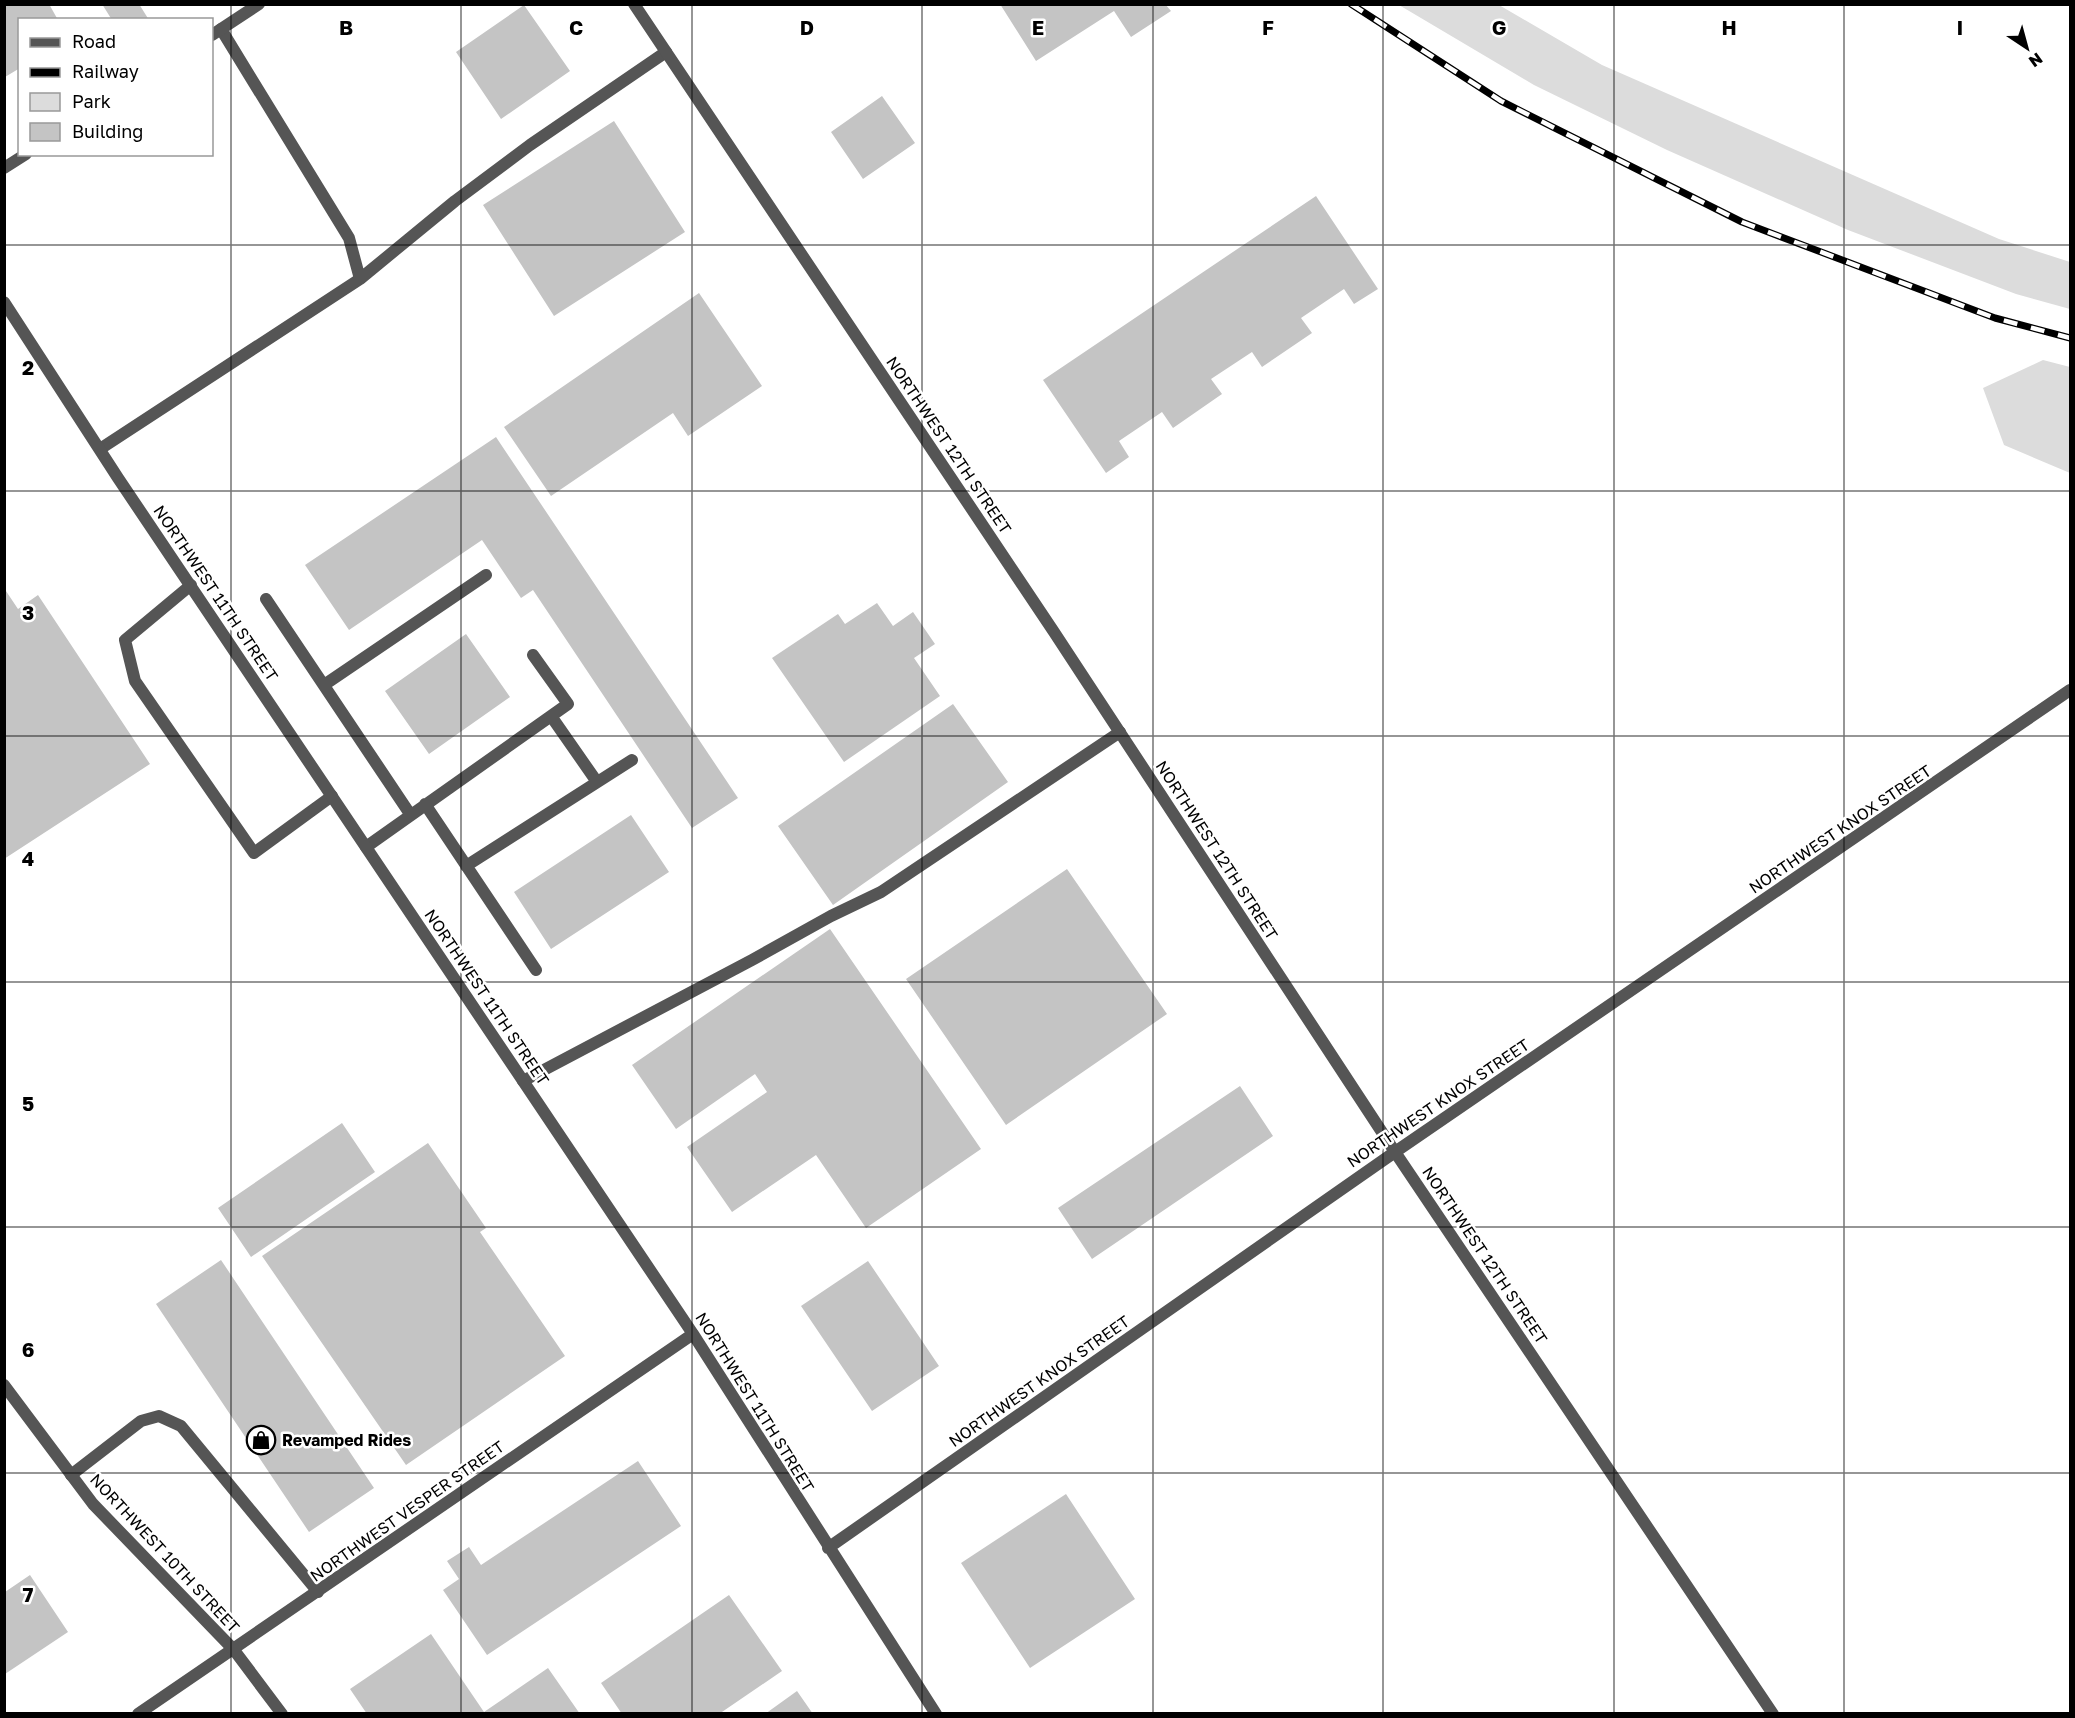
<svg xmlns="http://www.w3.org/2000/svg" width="2075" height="1718" viewBox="0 0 2075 1718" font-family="'Golos Text',sans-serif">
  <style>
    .green { fill: #dcdcdc }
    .building { fill: #c4c4c4 }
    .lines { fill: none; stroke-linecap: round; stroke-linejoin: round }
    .service { stroke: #555; stroke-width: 12 }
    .minor { stroke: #555; stroke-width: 12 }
    .tertiary { stroke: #555; stroke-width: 12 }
    .rail-casing { stroke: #000; stroke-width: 7 }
    .rail { stroke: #fff; stroke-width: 4.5; stroke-dasharray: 14; stroke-linecap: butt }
    .grid { fill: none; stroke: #000; stroke-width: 1.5; stroke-opacity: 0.55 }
    .labels { text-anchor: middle; stroke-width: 5; stroke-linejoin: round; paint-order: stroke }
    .street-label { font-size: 16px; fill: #000; stroke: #fff }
    .poi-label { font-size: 16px; font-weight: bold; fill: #000; stroke: #fff; text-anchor: start }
    .grid-label { font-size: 20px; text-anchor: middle; font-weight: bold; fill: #000; stroke: #fff; stroke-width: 5; stroke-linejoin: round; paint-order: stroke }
  </style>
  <rect width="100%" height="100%" fill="#fff"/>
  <!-- green -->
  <path class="green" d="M 1399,5 L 1499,5 L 1602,65 L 1999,239 L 2070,262 L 2070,309 L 2016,294 L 1848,230 L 1667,150 L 1534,85 Z
    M 2043,360 L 2070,367 L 2070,473 L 2004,445 L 1983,388 Z"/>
  <!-- building -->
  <path class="building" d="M 5,4 L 49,4 L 58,20 L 20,20 L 20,68 L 5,77 Z
    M 102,4 L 139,4 L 149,20 L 112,20 Z
    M 1000,4 L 1165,4 L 1171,11 L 1131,37 L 1114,11 L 1036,61 Z
    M 524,5 L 570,71 L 501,119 L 456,52 Z
    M 882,96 L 915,143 L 863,179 L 831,132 Z
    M 614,121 L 685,232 L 554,316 L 483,205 Z
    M 1316,196 L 1378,289 L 1354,304 L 1344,289 L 1301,318 L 1312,333 L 1262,367 L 1252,352 L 1211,379 L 1222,394 L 1173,428 L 1162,412 L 1119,441 L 1129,457 L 1106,473 L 1043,380 Z
    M 699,293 L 762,386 L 688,436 L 673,413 L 551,496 L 504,427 Z
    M 496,437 L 738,798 L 692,828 L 533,590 L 521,598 L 482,540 L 349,630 L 305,565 Z
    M 4,588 L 18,609 L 38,595 L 150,764 L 4,859 Z
    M 877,603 L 893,626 L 913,612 L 935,644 L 914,658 L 940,696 L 844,762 L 772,658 L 838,614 L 845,624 Z
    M 466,634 L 510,697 L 429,754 L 385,691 Z
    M 953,704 L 1008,782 L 833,905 L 778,826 Z
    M 631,815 L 669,872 L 551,949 L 514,892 Z
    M 1067,869 L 1167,1014 L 1006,1125 L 906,979 Z
    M 830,929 L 981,1149 L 866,1228 L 816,1155 L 732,1212 L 687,1147 L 767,1092 L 755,1074 L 676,1129 L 632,1065 Z
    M 1240,1086 L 1273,1136 L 1092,1259 L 1058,1208 Z
    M 342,1123 L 375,1172 L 251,1257 L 218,1208 Z
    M 428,1143 L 486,1228 L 480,1232 L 565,1356 L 406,1465 L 262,1256 Z
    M 221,1260 L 374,1488 L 309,1532 L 156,1304 Z
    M 868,1261 L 939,1366 L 872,1411 L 801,1306 Z
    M 638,1461 L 681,1526 L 487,1655 L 443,1590 L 459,1579 L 447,1561 L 469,1547 L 481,1565 Z
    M 1066,1494 L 1135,1599 L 1030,1668 L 961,1563 Z
    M 30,1575 L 68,1632 L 5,1674 L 5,1592 Z
    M 729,1595 L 782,1671 L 719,1714 L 622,1714 L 601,1683 Z
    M 431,1634 L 484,1712 L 548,1668 L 580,1714 L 367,1714 L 350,1689 Z
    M 797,1691 L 813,1714 L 765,1714 Z"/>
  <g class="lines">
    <!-- service -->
    <path class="service" d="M 360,279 L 455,201 L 530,145 L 666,52
      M 100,449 L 360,279 L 349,238 L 221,29
      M 191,585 L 125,640 L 135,681 L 254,853 L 332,796
      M 266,599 L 410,814
      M 324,685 L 486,575
      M 551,716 L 597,782
      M 425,804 L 536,970
      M 366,847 L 568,704 L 533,655
      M 466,866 L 632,760
      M 523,1081 L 752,960 L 831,916 L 881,892 L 1120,732
      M 71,1475 L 141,1421 L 159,1416 L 181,1426 L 318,1592"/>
    <!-- minor -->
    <path class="minor" d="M 634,4 L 1054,632 L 1395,1152 L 1773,1714
      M 212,35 L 259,4
      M 4,168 L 26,154
      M 4,302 L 118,478 L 693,1334 L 936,1714
      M 828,1548 L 1395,1152 L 2070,690
      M 138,1714 L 693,1334"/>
    <!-- tertiary -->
    <path class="tertiary" d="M 4,1385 L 93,1504 L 234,1650 L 282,1714"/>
    <!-- rail casing -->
    <g class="rail-casing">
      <path id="rail" d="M 1351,4 L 1501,101 L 1742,222 L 1995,318 L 2070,338"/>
    </g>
    <!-- rail -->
    <use href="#rail" class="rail"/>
  </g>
  <!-- grid -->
  <path class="grid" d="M 231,4 L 231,1714M 461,4 L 461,1714M 692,4 L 692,1714M 922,4 L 922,1714M 1153,4 L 1153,1714M 1383,4 L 1383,1714M 1614,4 L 1614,1714M 1844,4 L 1844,1714M 4,245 L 2070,245M 4,491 L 2070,491M 4,736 L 2070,736M 4,982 L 2070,982M 4,1227 L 2070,1227M 4,1473 L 2070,1473"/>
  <!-- icons -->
  <defs>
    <g id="shop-ring" transform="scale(1.5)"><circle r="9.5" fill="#fff" stroke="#000" stroke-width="1.5"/><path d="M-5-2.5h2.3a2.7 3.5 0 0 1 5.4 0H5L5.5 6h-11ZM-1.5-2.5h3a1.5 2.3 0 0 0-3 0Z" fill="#000"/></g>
  </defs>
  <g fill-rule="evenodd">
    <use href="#shop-ring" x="261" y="1440"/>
  </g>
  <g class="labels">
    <!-- street labels -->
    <g class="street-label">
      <text transform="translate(949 445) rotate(56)" y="6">NORTHWEST 12TH STREET</text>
      <text transform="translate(216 593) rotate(56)" y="6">NORTHWEST 11TH STREET</text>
      <text transform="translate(1840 829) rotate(-34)" y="6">NORTHWEST KNOX STREET</text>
      <text transform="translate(1217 850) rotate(57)" y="6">NORTHWEST 12TH STREET</text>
      <text transform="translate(487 997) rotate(56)" y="6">NORTHWEST 11TH STREET</text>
      <text transform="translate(1438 1103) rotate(-34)" y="6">NORTHWEST KNOX STREET</text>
      <text transform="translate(1485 1255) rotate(56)" y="6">NORTHWEST 12TH STREET</text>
      <text transform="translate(1039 1381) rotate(-35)" y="6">NORTHWEST KNOX STREET</text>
      <text transform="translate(755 1402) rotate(58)" y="6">NORTHWEST 11TH STREET</text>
      <text transform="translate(407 1511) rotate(-35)" y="6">NORTHWEST VESPER STREET</text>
      <text transform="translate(165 1553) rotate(47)" y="6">NORTHWEST 10TH STREET</text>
    </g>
    <!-- poi labels -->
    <g class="poi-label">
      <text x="282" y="1446">Revamped Rides</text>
    </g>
  </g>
  <g class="grid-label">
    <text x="346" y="35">B</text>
    <text x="576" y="35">C</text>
    <text x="807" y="35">D</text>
    <text x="1038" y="35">E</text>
    <text x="1268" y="35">F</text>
    <text x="1499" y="35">G</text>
    <text x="1729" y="35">H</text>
    <text x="1960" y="35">I</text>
    <text x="28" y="375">2</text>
    <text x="28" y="620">3</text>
    <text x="28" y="866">4</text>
    <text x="28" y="1111">5</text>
    <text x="28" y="1357">6</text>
    <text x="28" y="1602">7</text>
  </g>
  <!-- border -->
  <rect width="2075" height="1718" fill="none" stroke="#000000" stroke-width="12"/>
  <!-- legend -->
  <rect x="18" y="18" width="195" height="138" fill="#ffffff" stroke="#999999" stroke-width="1.5"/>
  <rect x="30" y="38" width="30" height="9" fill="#555555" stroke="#999999" stroke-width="1.5"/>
  <text x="72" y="48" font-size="18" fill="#000000">Road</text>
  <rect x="30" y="68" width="30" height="9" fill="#000000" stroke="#999999" stroke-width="1.5"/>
  <text x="72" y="78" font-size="18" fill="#000000">Railway</text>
  <rect x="30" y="93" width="30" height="18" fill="#dcdcdc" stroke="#999999" stroke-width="1.5"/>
  <text x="72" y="108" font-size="18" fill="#000000">Park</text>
  <rect x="30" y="123" width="30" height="18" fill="#c4c4c4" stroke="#999999" stroke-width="1.5"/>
  <text x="72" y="138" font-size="18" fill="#000000">Building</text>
  <!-- north arrow -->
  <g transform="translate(2027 48) rotate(144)" stroke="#ffffff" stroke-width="4.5" paint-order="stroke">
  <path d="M0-4.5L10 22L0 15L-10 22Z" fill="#000000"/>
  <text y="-9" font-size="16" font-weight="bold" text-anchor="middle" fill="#000000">N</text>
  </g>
</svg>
